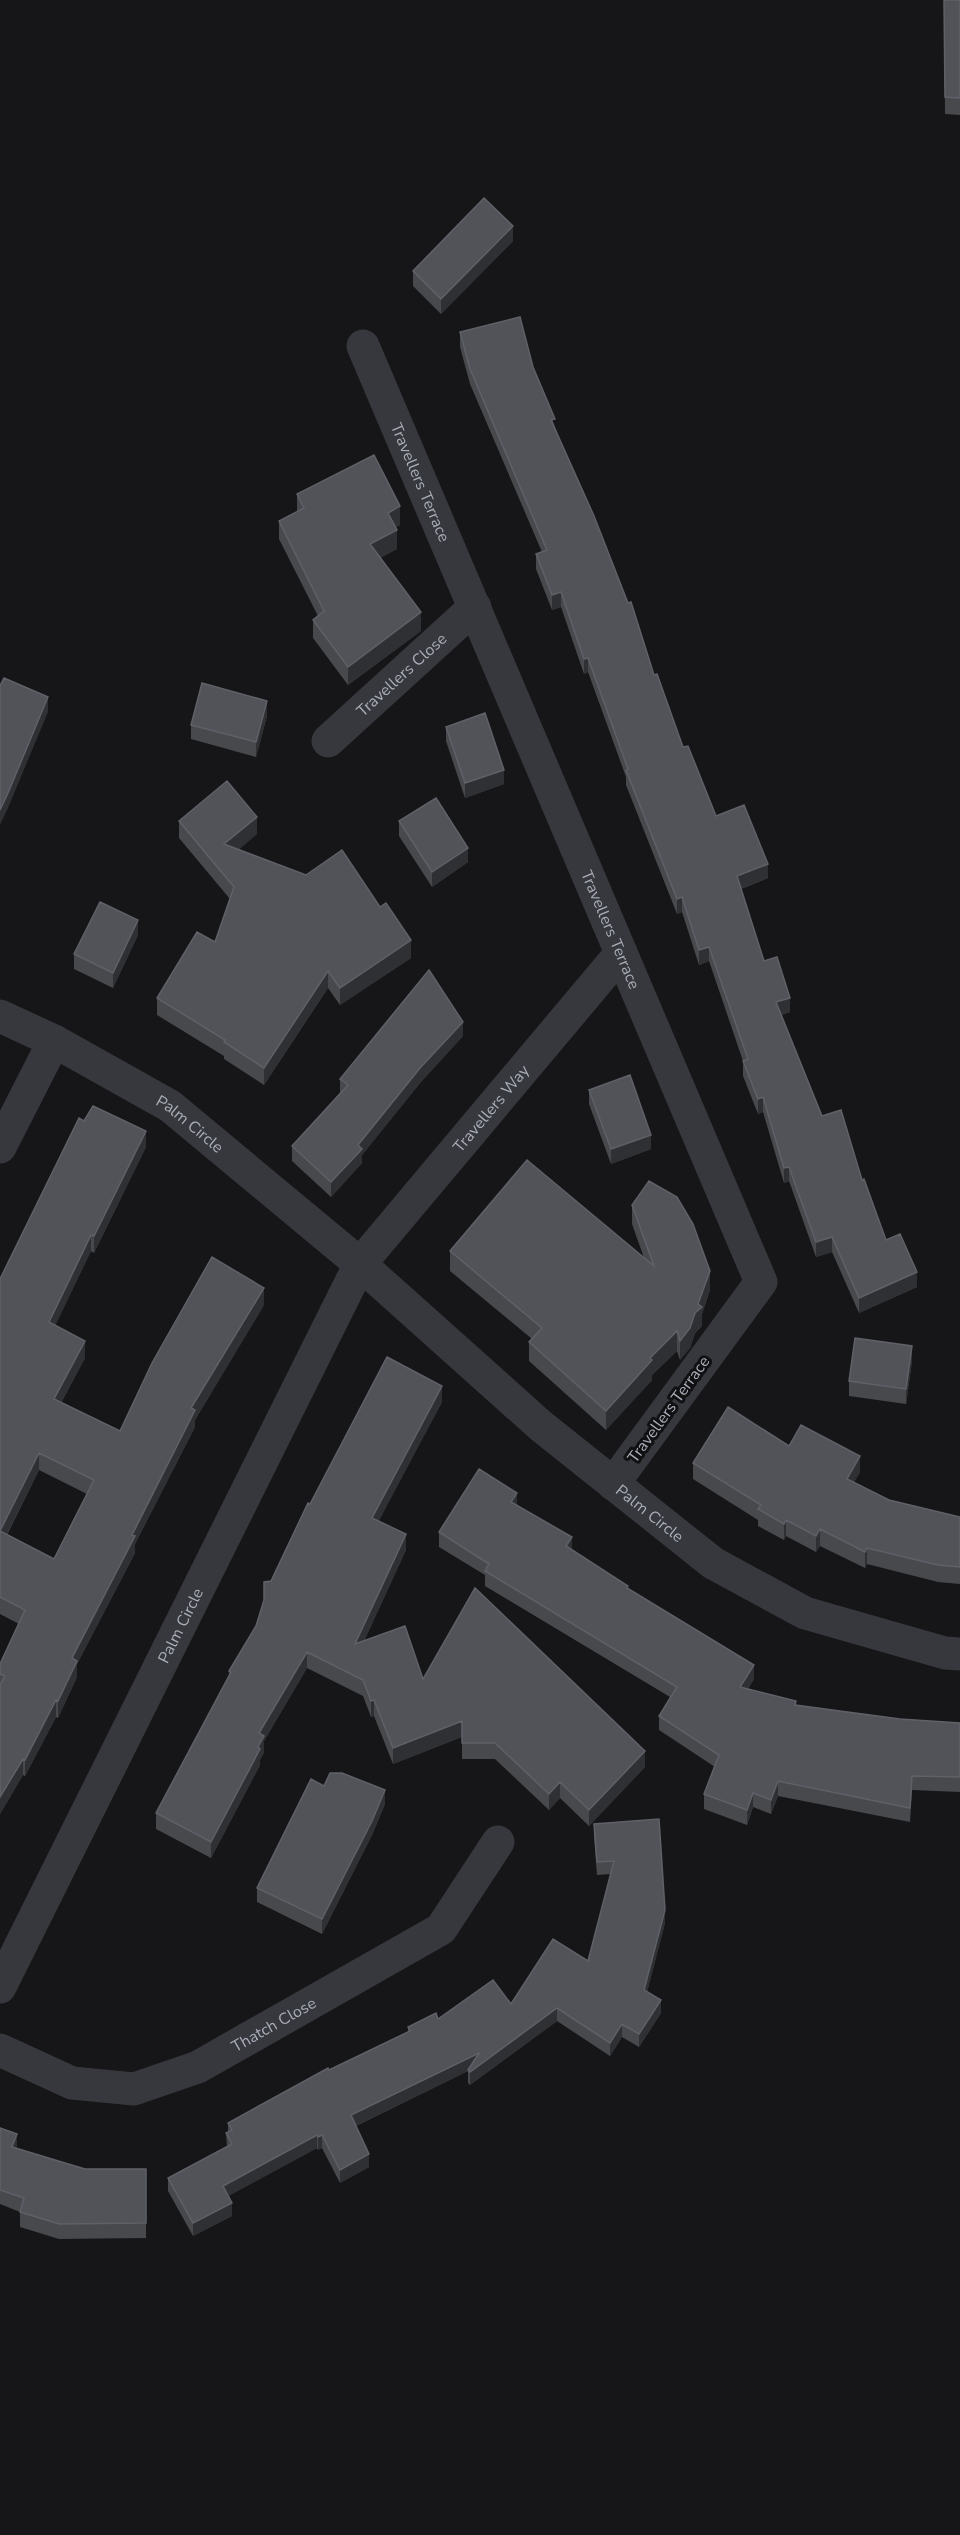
<svg xmlns="http://www.w3.org/2000/svg" width="960" height="2535" viewBox="0 0 960 2535" font-family="'Nunito Sans',sans-serif">
  <style>
    .lines { fill: none; stroke-linecap: round; stroke-linejoin: round }
    .minor { stroke: #37383d; stroke-width: 33 }
    .wall { fill: #47494d; fill-rule: evenodd }
    .shaded-wall { fill: #2f3033 }
    .building { fill: #525359; stroke: #5f6168; stroke-width: 1.5; fill-rule: evenodd }
    .labels { text-anchor: middle; stroke-width: 6; stroke-linejoin: round; paint-order: stroke }
    .street-label { font-size: 16px; fill: #a8adb8; stroke: #111113 }
  </style>
  <rect width="100%" height="100%" fill="#161618"/>
  <g class="lines">
    <!-- minor -->
    <g class="minor">
      <path id="s1" d="M 363,346 L 761,1282 L 613,1484"/>
      <path id="s2" d="M 328,741 L 475,607"/>
      <path id="s3" d="M 0,1016 L 54,1041 L 170,1106 L 360,1264 L 541,1426 L 713,1563 L 805,1613 L 945,1653 L 960,1654"/>
      <path d="M 0,1147 L 54,1041"/>
      <path id="s4" d="M 0,1987 L 360,1264 L 621,953"/>
      <path id="s5" d="M 0,2050 L 72,2083 L 134,2089 L 198,2067 L 441,1929 L 498,1842"/>
    </g>
  </g>
  <!-- wall -->
  <path class="wall" d="M 944,0 L 960,0 L 960,115 L 945,114 Z
    M 513,241 L 441,314 L 413,286 L 413,271 Z
    M 460,332 L 533,367 L 555,427 L 683,747 L 716,816 L 768,878 L 741,889 L 764,961 L 790,1012 L 781,1015 L 822,1116 L 862,1180 L 886,1240 L 917,1287 L 859,1313 L 832,1252 L 816,1257 L 789,1181 L 784,1183 L 763,1112 L 758,1114 L 743,1076 L 743,1061 L 709,961 L 699,965 L 682,912 L 677,914 L 626,785 L 626,777 L 588,672 L 584,674 L 561,607 L 552,610 L 536,569 L 536,554 L 542,552 L 470,384 L 460,347 Z
    M 297,494 L 400,525 L 396,527 L 397,549 L 380,558 L 421,631 L 348,685 L 313,638 L 313,620 L 318,616 L 279,539 L 279,521 L 297,512 Z
    M 267,716 L 256,757 L 191,739 L 191,725 Z
    M 446,727 L 504,784 L 465,798 L 446,741 Z
    M 179,821 L 257,834 L 238,850 L 411,958 L 340,1005 L 328,988 L 264,1085 L 224,1059 L 224,1056 L 157,1015 L 157,998 L 215,942 L 230,899 L 179,838 Z
    M 399,821 L 468,862 L 432,887 L 399,836 Z
    M 138,935 L 113,988 L 74,969 L 74,954 Z
    M 463,1036 L 420,1083 L 362,1155 L 362,1163 L 331,1197 L 292,1161 L 292,1146 L 340,1093 L 340,1079 Z
    M 589,1090 L 651,1149 L 611,1164 L 589,1104 Z
    M 146,1147 L 94,1253 L 91,1251 L 55,1325 L 85,1358 L 61,1403 L 120,1431 L 264,1305 L 195,1420 L 195,1427 L 135,1544 L 135,1553 L 77,1664 L 77,1677 L 58,1718 L 56,1717 L 25,1776 L 23,1775 L 0,1814 L 0,1664 L 19,1624 L 0,1614 L 0,1279 ZM 39,1470 L 87,1494 L 54,1559 L 7,1535 Z
    M 632,1205 L 710,1290 L 702,1314 L 702,1326 L 695,1333 L 690,1348 L 680,1360 L 677,1351 L 652,1375 L 652,1380 L 606,1430 L 529,1361 L 529,1342 L 532,1339 L 450,1271 L 450,1251 L 644,1258 L 632,1224 Z
    M 912,1361 L 906,1404 L 849,1396 L 849,1381 Z
    M 442,1402 L 378,1521 L 406,1550 L 364,1641 L 423,1679 L 645,1767 L 589,1826 L 560,1798 L 549,1810 L 495,1759 L 462,1759 L 462,1737 L 393,1764 L 374,1716 L 371,1717 L 363,1696 L 307,1668 L 264,1741 L 264,1752 L 260,1760 L 260,1765 L 211,1858 L 156,1829 L 156,1813 L 229,1678 L 229,1671 L 256,1626 L 271,1581 L 310,1504 Z
    M 789,1446 L 860,1472 L 854,1482 L 889,1500 L 960,1517 L 960,1584 L 938,1582 L 867,1564 L 865,1568 L 820,1546 L 816,1552 L 786,1536 L 784,1540 L 758,1526 L 758,1520 L 693,1479 L 693,1463 Z
    M 517,1505 L 572,1550 L 628,1588 L 754,1679 L 748,1689 L 796,1705 L 900,1719 L 960,1723 L 960,1792 L 912,1790 L 910,1822 L 778,1796 L 771,1814 L 753,1807 L 747,1825 L 704,1809 L 704,1794 L 715,1767 L 659,1730 L 659,1716 L 670,1697 L 485,1586 L 485,1575 L 439,1547 L 439,1532 Z
    M 324,1786 L 385,1804 L 372,1835 L 322,1934 L 257,1902 L 257,1888 Z
    M 594,1824 L 665,1923 L 647,1992 L 661,2013 L 639,2047 L 622,2037 L 610,2056 L 557,2021 L 470,2085 L 468,2083 L 468,2071 L 356,2126 L 369,2167 L 340,2183 L 322,2148 L 318,2150 L 317,2148 L 228,2196 L 232,2216 L 193,2236 L 168,2191 L 168,2178 L 227,2147 L 226,2133 L 228,2132 L 228,2123 L 329,2070 L 408,2032 L 408,2027 L 438,2019 L 511,2004 L 588,1961 L 611,1874 L 597,1875 L 594,1837 Z
    M 0,2128 L 17,2148 L 85,2169 L 146,2169 L 146,2238 L 59,2239 L 20,2227 L 20,2212 L 0,2204 Z"/>
  <!-- shaded-wall -->
  <path class="shaded-wall" d="M 513,226 L 513,241 L 441,314 L 441,299 Z
    M 400,506 L 400,525 L 388,531 L 388,513 Z
    M 397,530 L 397,549 L 370,563 L 370,544 Z
    M 561,592 L 561,607 L 552,610 L 552,595 Z
    M 421,612 L 421,631 L 348,685 L 348,667 Z
    M 588,658 L 588,672 L 584,674 L 584,659 Z
    M 48,697 L 48,712 L 8,808 L 0,825 L 0,810 Z
    M 267,701 L 267,716 L 256,757 L 256,742 Z
    M 504,770 L 504,784 L 465,798 L 465,783 Z
    M 257,817 L 257,834 L 224,862 L 224,844 Z
    M 468,848 L 468,862 L 432,887 L 432,872 Z
    M 768,864 L 768,878 L 737,890 L 737,876 Z
    M 682,897 L 682,912 L 677,914 L 677,899 Z
    M 138,920 L 138,935 L 113,988 L 113,973 Z
    M 411,940 L 411,958 L 340,1005 L 340,988 Z
    M 709,947 L 709,961 L 699,965 L 699,950 Z
    M 328,971 L 328,988 L 264,1085 L 264,1068 Z
    M 790,998 L 790,1012 L 776,1017 L 776,1002 Z
    M 463,1022 L 463,1036 L 420,1083 L 362,1155 L 362,1163 L 331,1197 L 331,1182 L 358,1145 L 420,1068 Z
    M 763,1097 L 763,1112 L 758,1114 L 758,1099 Z
    M 146,1131 L 146,1147 L 94,1253 L 94,1236 Z
    M 651,1135 L 651,1149 L 611,1164 L 611,1149 Z
    M 789,1167 L 789,1181 L 784,1183 L 784,1168 Z
    M 91,1235 L 91,1251 L 49,1339 L 49,1322 Z
    M 832,1237 L 832,1252 L 816,1257 L 816,1242 Z
    M 710,1271 L 710,1290 L 702,1314 L 702,1326 L 695,1333 L 690,1348 L 680,1360 L 680,1341 L 698,1304 Z
    M 917,1272 L 917,1287 L 859,1313 L 859,1298 Z
    M 264,1288 L 264,1305 L 195,1420 L 195,1427 L 135,1544 L 135,1553 L 77,1664 L 77,1677 L 58,1718 L 58,1701 L 72,1658 L 191,1408 Z
    M 677,1331 L 677,1351 L 652,1375 L 652,1380 L 606,1430 L 606,1411 L 650,1358 Z
    M 85,1341 L 85,1358 L 54,1416 L 54,1399 Z
    M 912,1346 L 912,1361 L 906,1404 L 906,1389 Z
    M 442,1386 L 442,1402 L 372,1534 L 372,1518 Z
    M 39,1453 L 39,1470 L 0,1548 L 0,1531 Z
    M 860,1456 L 860,1472 L 847,1495 L 847,1479 Z
    M 517,1493 L 517,1508 L 511,1502 Z
    M 786,1520 L 786,1536 L 784,1540 L 784,1524 Z
    M 820,1529 L 820,1546 L 816,1552 L 816,1536 Z
    M 406,1534 L 406,1550 L 355,1661 L 355,1644 Z
    M 572,1537 L 572,1551 L 566,1546 Z
    M 867,1548 L 867,1564 L 865,1568 L 865,1552 Z
    M 307,1652 L 307,1668 L 264,1741 L 264,1752 L 260,1760 L 260,1765 L 211,1858 L 211,1842 L 259,1733 Z
    M 754,1665 L 754,1679 L 740,1702 L 740,1687 Z
    M 56,1700 L 56,1717 L 25,1776 L 25,1760 Z
    M 374,1700 L 374,1716 L 371,1717 L 371,1701 Z
    M 462,1721 L 462,1737 L 393,1764 L 393,1748 Z
    M 645,1751 L 645,1767 L 589,1826 L 589,1810 Z
    M 23,1759 L 23,1775 L 0,1814 L 0,1797 Z
    M 778,1781 L 778,1796 L 771,1814 L 771,1800 Z
    M 560,1782 L 560,1798 L 549,1810 L 549,1794 Z
    M 385,1790 L 385,1804 L 372,1835 L 322,1934 L 322,1919 Z
    M 753,1793 L 753,1807 L 747,1825 L 747,1810 Z
    M 665,1910 L 665,1923 L 644,2003 L 644,1990 Z
    M 661,2000 L 661,2013 L 639,2047 L 639,2034 Z
    M 557,2008 L 557,2021 L 470,2085 L 470,2072 L 468,2070 L 468,2071 L 351,2128 L 351,2115 Z
    M 622,2024 L 622,2037 L 610,2056 L 610,2043 Z
    M 17,2134 L 17,2149 L 12,2147 Z
    M 317,2135 L 317,2148 L 223,2199 L 223,2186 Z
    M 322,2135 L 322,2148 L 318,2150 L 318,2137 Z
    M 369,2154 L 369,2167 L 340,2183 L 340,2170 Z
    M 232,2203 L 232,2216 L 193,2236 L 193,2223 Z"/>
  <!-- building -->
  <path class="building" d="M 944,0 L 960,0 L 960,98 L 945,97 Z
    M 484,198 L 513,226 L 441,299 L 413,271 Z
    M 520,317 L 533,367 L 555,419 L 551,420 L 594,516 L 628,603 L 631,602 L 654,675 L 657,674 L 683,747 L 688,746 L 716,816 L 744,805 L 768,864 L 737,876 L 764,961 L 777,957 L 790,998 L 776,1002 L 822,1116 L 841,1110 L 862,1180 L 864,1179 L 886,1240 L 900,1234 L 917,1272 L 859,1298 L 832,1237 L 816,1242 L 789,1167 L 784,1168 L 763,1097 L 758,1099 L 743,1061 L 748,1059 L 709,947 L 699,950 L 682,897 L 677,899 L 626,770 L 628,769 L 588,658 L 584,659 L 561,592 L 552,595 L 536,554 L 547,550 L 470,369 L 460,332 Z
    M 374,455 L 400,506 L 388,513 L 397,530 L 370,544 L 421,612 L 348,667 L 313,620 L 324,611 L 279,521 L 304,508 L 297,494 Z
    M 4,678 L 48,697 L 8,793 L 0,810 L 0,686 Z
    M 202,683 L 267,701 L 256,742 L 191,725 Z
    M 485,713 L 504,770 L 465,783 L 446,727 Z
    M 227,781 L 257,817 L 224,844 L 306,875 L 342,850 L 380,907 L 386,903 L 411,940 L 340,988 L 328,971 L 264,1068 L 224,1042 L 225,1040 L 157,998 L 197,932 L 215,942 L 234,887 L 179,821 Z
    M 436,798 L 468,848 L 432,872 L 399,821 Z
    M 100,902 L 138,920 L 113,973 L 74,954 Z
    M 429,970 L 463,1022 L 420,1068 L 358,1145 L 362,1149 L 331,1182 L 292,1146 L 348,1085 L 340,1079 Z
    M 630,1075 L 651,1135 L 611,1149 L 589,1090 Z
    M 93,1106 L 146,1131 L 94,1236 L 91,1235 L 49,1322 L 85,1341 L 54,1399 L 120,1431 L 152,1363 L 212,1257 L 264,1288 L 191,1408 L 195,1410 L 132,1535 L 135,1536 L 72,1658 L 77,1661 L 58,1701 L 56,1700 L 25,1760 L 23,1759 L 0,1797 L 0,1685 L 5,1676 L 0,1674 L 0,1664 L 25,1610 L 0,1597 L 0,1279 L 79,1118 L 84,1121 ZM 39,1453 L 94,1480 L 54,1559 L 0,1531 Z
    M 527,1160 L 654,1266 L 632,1205 L 649,1181 L 677,1197 L 693,1224 L 710,1271 L 698,1304 L 702,1307 L 695,1313 L 690,1328 L 680,1341 L 677,1331 L 650,1358 L 652,1360 L 606,1411 L 529,1342 L 542,1328 L 450,1251 Z
    M 855,1338 L 912,1346 L 906,1389 L 849,1381 Z
    M 387,1357 L 442,1386 L 372,1518 L 406,1534 L 355,1644 L 405,1626 L 423,1679 L 475,1588 L 645,1751 L 589,1810 L 560,1782 L 549,1794 L 495,1743 L 462,1743 L 462,1721 L 393,1748 L 374,1700 L 371,1701 L 363,1680 L 307,1652 L 259,1733 L 264,1736 L 258,1747 L 260,1749 L 211,1842 L 156,1813 L 231,1672 L 229,1671 L 256,1626 L 264,1600 L 264,1582 L 271,1581 L 308,1503 L 310,1504 Z
    M 728,1407 L 789,1446 L 801,1425 L 860,1456 L 847,1479 L 889,1500 L 960,1517 L 960,1567 L 938,1565 L 867,1548 L 865,1552 L 820,1529 L 816,1536 L 786,1520 L 784,1524 L 758,1509 L 761,1505 L 693,1463 Z
    M 479,1469 L 517,1493 L 511,1502 L 572,1537 L 566,1546 L 628,1586 L 627,1588 L 754,1665 L 740,1687 L 796,1701 L 795,1705 L 900,1719 L 960,1723 L 960,1777 L 912,1776 L 910,1808 L 778,1781 L 771,1800 L 753,1793 L 747,1810 L 704,1794 L 719,1755 L 659,1716 L 677,1687 L 485,1571 L 489,1564 L 439,1532 Z
    M 330,1773 L 342,1773 L 385,1790 L 372,1821 L 322,1919 L 257,1888 L 311,1779 L 324,1786 Z
    M 659,1819 L 665,1910 L 644,1990 L 661,2000 L 639,2034 L 622,2024 L 610,2043 L 557,2008 L 470,2072 L 468,2070 L 479,2053 L 351,2115 L 369,2154 L 340,2170 L 322,2135 L 318,2137 L 317,2135 L 223,2186 L 232,2203 L 193,2223 L 168,2178 L 232,2144 L 226,2133 L 232,2130 L 228,2123 L 328,2068 L 329,2070 L 410,2031 L 408,2027 L 436,2013 L 438,2019 L 493,1980 L 511,2004 L 553,1939 L 588,1961 L 614,1861 L 597,1862 L 594,1824 Z
    M 0,2128 L 17,2134 L 12,2147 L 85,2169 L 146,2169 L 146,2223 L 59,2224 L 20,2212 L 24,2198 L 0,2190 Z"/>
  <g class="labels">
    <!-- street labels -->
    <g class="street-label">
      <text dy="6" stroke="none"><textPath href="#s1" startOffset="148">Travellers Terrace</textPath></text>
      <text dy="6" stroke="none"><textPath href="#s2" startOffset="99">Travellers Close</textPath></text>
      <text dy="6" stroke="none"><textPath href="#s1" startOffset="634">Travellers Terrace</textPath></text>
      <text dy="6" stroke="none"><textPath href="#s4" startOffset="1011">Travellers Way</textPath></text>
      <text dy="6" stroke="none"><textPath href="#s3" startOffset="219">Palm Circle</textPath></text>
      <text transform="translate(668 1409) rotate(-54)" y="6">Travellers Terrace</text>
      <text dy="6" stroke="none"><textPath href="#s3" startOffset="822">Palm Circle</textPath></text>
      <text dy="6" stroke="none"><textPath href="#s4" startOffset="404">Palm Circle</textPath></text>
      <text dy="6" stroke="none"><textPath href="#s5" startOffset="296">Thatch Close</textPath></text>
    </g>
  </g>
</svg>
